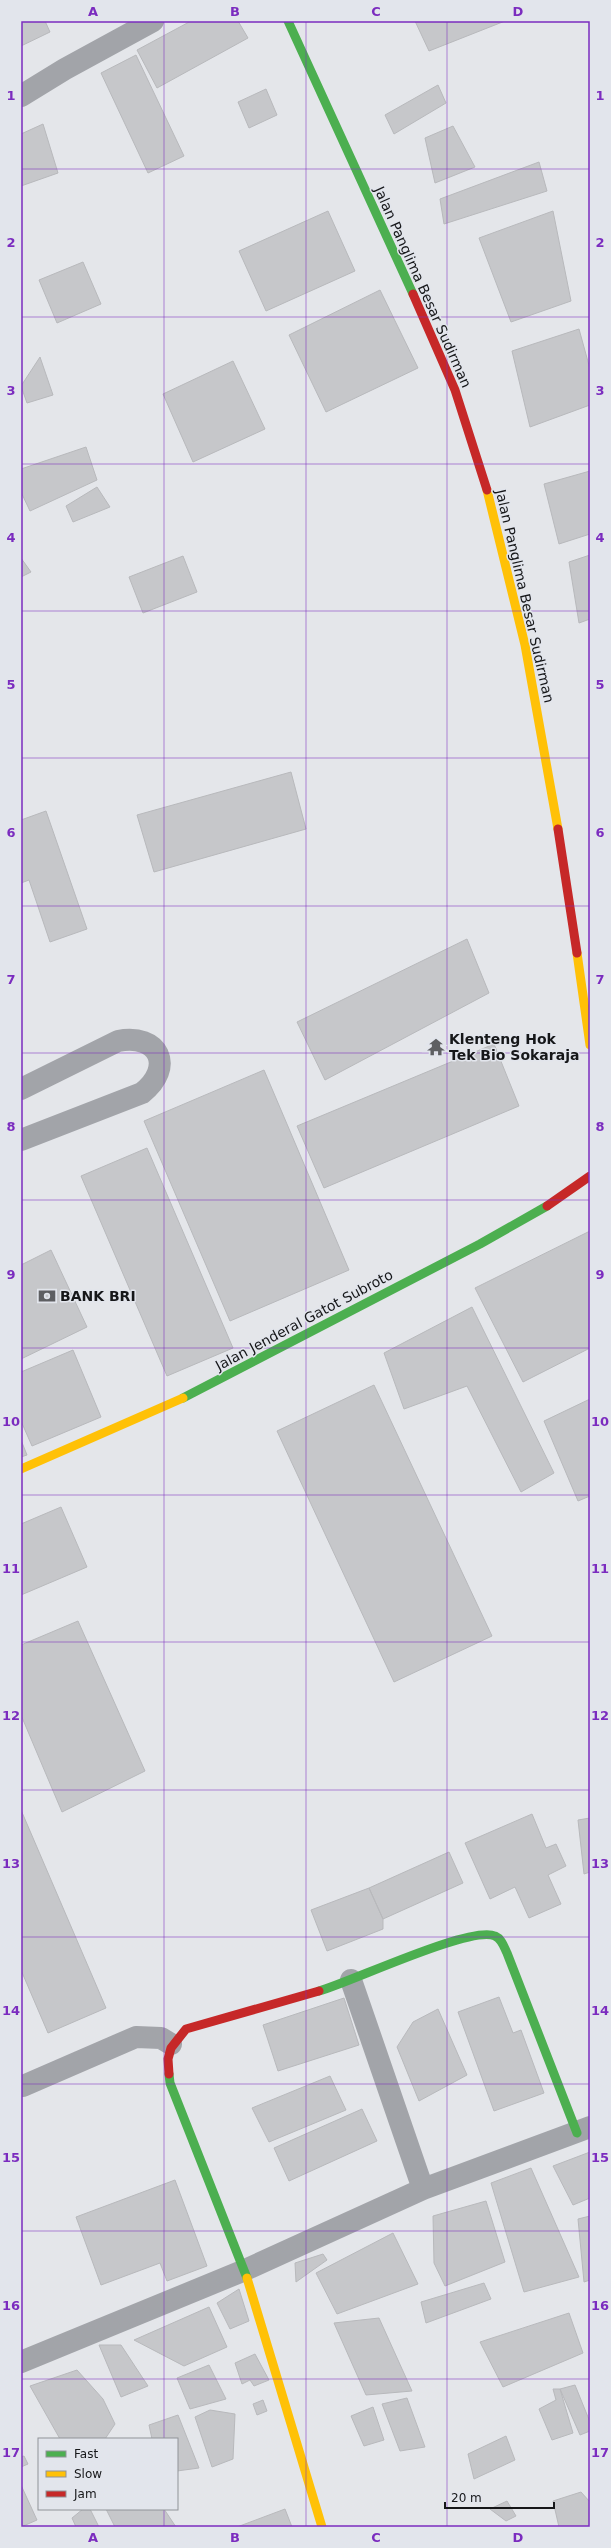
<svg xmlns="http://www.w3.org/2000/svg" width="611" height="2548" viewBox="0 0 611 2548" font-family="'DejaVu Sans',sans-serif">
  <style>
    .building { fill: #c6c7ca; stroke: #b8b9bc }
    .lines { fill: none; stroke-linecap: round; stroke-linejoin: round }
    .lane { stroke: #a2a4a9; stroke-width: 22 }
    .street { stroke: #a2a4a9; stroke-width: 22 }
    .fast { stroke: #4caf50; stroke-width: 9 }
    .slow { stroke: #ffc107; stroke-width: 9 }
    .jam { stroke: #c62828; stroke-width: 9 }
    .grid { fill: none; stroke: #7b2cbf; stroke-width: 1; stroke-opacity: 0.55 }
    .labels { text-anchor: middle; stroke-width: 3; stroke-linejoin: round; paint-order: stroke }
    .street-label { font-size: 14px; fill: #161719; stroke: #e2e5ec }
    .poi-label { font-size: 14px; font-weight: bold; fill: #161719; stroke: #e2e5ec; text-anchor: start }
    .neatline { fill: none; stroke: #7b2cbf; stroke-width: 1.5 }
    .grid-label { font-size: 13px; text-anchor: middle; font-weight: bold; fill: #7b2cbf }
  </style>
  <rect width="100%" height="100%" fill="#e4e6ea"/>
  <!-- building -->
  <path class="building" d="M 21,21 L 45,21 L 50,32 L 21,46 Z
    M 191,21 L 238,21 L 248,38 L 157,88 L 137,50 Z
    M 415,21 L 505,21 L 429,51 Z
    M 136,55 L 184,156 L 148,173 L 101,73 Z
    M 438,85 L 446,103 L 394,134 L 385,115 Z
    M 266,89 L 277,115 L 249,128 L 238,102 Z
    M 43,124 L 58,173 L 21,186 L 21,134 Z
    M 453,126 L 475,167 L 435,183 L 425,138 Z
    M 539,162 L 547,191 L 444,224 L 440,199 Z
    M 328,211 L 355,271 L 266,311 L 239,251 Z
    M 553,211 L 571,301 L 511,322 L 479,238 Z
    M 83,262 L 101,304 L 57,323 L 39,280 Z
    M 380,290 L 418,368 L 326,412 L 289,335 Z
    M 579,329 L 590,369 L 590,405 L 530,427 L 512,351 Z
    M 40,357 L 53,395 L 27,403 L 21,386 Z
    M 233,361 L 265,429 L 193,462 L 163,394 Z
    M 86,447 L 97,480 L 30,511 L 21,492 L 21,469 Z
    M 590,471 L 590,534 L 559,544 L 544,484 Z
    M 97,487 L 110,507 L 73,522 L 66,506 Z
    M 590,555 L 590,619 L 579,623 L 569,562 Z
    M 183,556 L 197,592 L 143,613 L 129,577 Z
    M 21,558 L 31,572 L 21,577 Z
    M 291,772 L 306,829 L 154,872 L 137,815 Z
    M 46,811 L 87,929 L 50,942 L 29,880 L 21,883 L 21,820 Z
    M 467,939 L 489,993 L 325,1080 L 297,1022 Z
    M 494,1044 L 519,1106 L 324,1188 L 297,1126 Z
    M 264,1070 L 349,1270 L 230,1321 L 144,1121 Z
    M 147,1148 L 233,1348 L 167,1376 L 81,1176 Z
    M 590,1231 L 590,1348 L 523,1382 L 475,1288 Z
    M 51,1250 L 87,1327 L 21,1359 L 21,1265 Z
    M 472,1307 L 554,1473 L 521,1492 L 467,1386 L 404,1409 L 384,1353 Z
    M 73,1350 L 101,1417 L 32,1446 L 21,1421 L 21,1372 Z
    M 374,1385 L 492,1636 L 394,1682 L 277,1431 Z
    M 590,1399 L 590,1496 L 578,1501 L 544,1421 Z
    M 21,1440 L 27,1455 L 21,1457 Z
    M 61,1507 L 87,1567 L 21,1595 L 21,1524 Z
    M 78,1621 L 145,1771 L 62,1812 L 21,1715 L 21,1645 Z
    M 21,1810 L 106,2008 L 48,2033 L 21,1970 Z
    M 532,1814 L 546,1848 L 556,1844 L 566,1866 L 548,1875 L 561,1904 L 529,1918 L 515,1887 L 490,1899 L 465,1843 Z
    M 590,1818 L 590,1872 L 584,1874 L 578,1820 Z
    M 449,1852 L 463,1883 L 383,1919 L 369,1888 Z
    M 369,1888 L 383,1919 L 383,1929 L 327,1951 L 311,1910 Z
    M 499,1997 L 513,2033 L 521,2030 L 544,2093 L 494,2111 L 458,2012 Z
    M 344,1998 L 359,2045 L 278,2071 L 263,2025 Z
    M 438,2009 L 467,2075 L 419,2101 L 397,2047 L 413,2022 Z
    M 330,2076 L 346,2110 L 269,2142 L 252,2108 Z
    M 362,2109 L 377,2141 L 289,2181 L 274,2148 Z
    M 590,2152 L 590,2198 L 573,2205 L 553,2166 Z
    M 531,2168 L 579,2277 L 524,2292 L 491,2183 Z
    M 175,2180 L 207,2266 L 167,2281 L 160,2263 L 101,2285 L 76,2217 Z
    M 486,2201 L 505,2262 L 445,2286 L 434,2263 L 433,2216 Z
    M 590,2216 L 590,2280 L 584,2282 L 578,2219 Z
    M 393,2233 L 418,2284 L 337,2314 L 316,2273 Z
    M 323,2254 L 327,2260 L 296,2282 L 295,2263 Z
    M 484,2283 L 491,2299 L 426,2323 L 421,2302 Z
    M 239,2289 L 249,2321 L 230,2329 L 217,2303 Z
    M 209,2307 L 227,2347 L 184,2366 L 134,2340 Z
    M 569,2313 L 583,2353 L 503,2387 L 480,2342 Z
    M 379,2318 L 412,2391 L 366,2395 L 334,2323 Z
    M 99,2345 L 121,2345 L 148,2386 L 121,2397 Z
    M 255,2354 L 269,2380 L 254,2386 L 250,2380 L 242,2384 L 235,2363 Z
    M 209,2365 L 226,2399 L 190,2409 L 177,2378 Z
    M 77,2370 L 103,2399 L 115,2424 L 105,2439 L 60,2439 L 30,2386 Z
    M 575,2385 L 590,2422 L 590,2431 L 580,2435 L 560,2389 Z
    M 553,2389 L 560,2389 L 573,2433 L 552,2440 L 539,2409 L 556,2400 Z
    M 407,2398 L 425,2447 L 400,2451 L 382,2404 Z
    M 263,2400 L 267,2411 L 257,2415 L 253,2404 Z
    M 373,2407 L 384,2440 L 364,2446 L 351,2416 Z
    M 210,2410 L 235,2414 L 233,2459 L 212,2467 L 195,2417 Z
    M 178,2415 L 199,2468 L 177,2471 L 177,2439 L 152,2439 L 149,2425 Z
    M 506,2436 L 515,2460 L 474,2479 L 468,2454 Z
    M 24,2456 L 28,2464 L 21,2467 L 21,2457 Z
    M 21,2485 L 37,2520 L 21,2527 Z
    M 581,2492 L 590,2502 L 590,2527 L 559,2527 L 553,2501 Z
    M 507,2501 L 516,2516 L 506,2521 L 490,2509 Z
    M 83,2509 L 90,2509 L 99,2527 L 76,2527 L 72,2518 Z
    M 106,2509 L 164,2509 L 176,2527 L 115,2527 Z
    M 285,2509 L 292,2527 L 237,2527 Z"/>
  <g class="lines">
    <!-- lane -->
    <path class="lane" d="M 21,1089 L 118,1041 C 159,1033 175,1067 142,1093 L 21,1140
      M 23,2086 L 136,2037 L 161,2038 L 171,2044"/>
    <!-- street -->
    <path class="street" d="M 21,96 L 65,69 L 153,21
      M 351,1980 L 423,2189
      M 21,2362 L 245,2270 L 423,2189 L 590,2127"/>
    <!-- fast -->
    <path class="fast" d="M 288,21 L 413,294
      M 183,1398 L 480,1244 L 547,1206
      M 319,1991 C 351,1982 471,1925 495,1936 C 502,1939 504,1947 507,1953 L 577,2133
      M 169,2074 L 170,2083 L 247,2278"/>
    <!-- slow -->
    <path class="slow" d="M 487,490 L 525,645 L 558,829
      M 577,953 L 590,1045
      M 21,1469 L 183,1398
      M 247,2278 L 322,2527"/>
    <!-- jam -->
    <path class="jam" d="M 413,294 L 455,390 L 487,490
      M 558,829 L 577,953
      M 547,1206 L 590,1176
      M 169,2074 L 168,2059 L 171,2048 L 186,2029 L 319,1991"/>
  </g>
  <!-- grid -->
  <path class="grid" d="M 164,21 L 164,2439M 306,21 L 306,2527M 447,21 L 447,2527M 21,169 L 590,169M 21,317 L 590,317M 21,464 L 590,464M 21,611 L 590,611M 21,758 L 590,758M 21,906 L 590,906M 21,1053 L 590,1053M 21,1200 L 590,1200M 21,1348 L 590,1348M 21,1495 L 590,1495M 21,1642 L 590,1642M 21,1790 L 590,1790M 21,1937 L 590,1937M 21,2084 L 590,2084M 21,2231 L 590,2231M 21,2379 L 590,2379M 164,2509 L 164,2527"/>
  <!-- icons -->
  <defs>
    <g id="temple-bare" transform="scale(1.38)"><path d="M0-6L5-2H3V0L6.5 2.5H4V6H1.5V3h-3V6H-4V2.5H-6.5L-3 0V-2H-5Z" fill="#5e5f62" stroke="#e2e5ec" stroke-width="2.5" paint-order="stroke"/></g>
    <g id="bank-bare" transform="scale(1.38)"><path d="M-6-4H6V4H-6ZM0-2.3a2.3 2.3 0 1 0 0 4.6a2.3 2.3 0 1 0 0-4.6Z" fill="#5e5f62" stroke="#e2e5ec" stroke-width="2.5" paint-order="stroke"/></g>
  </defs>
  <g fill-rule="evenodd">
    <use href="#temple-bare" x="436" y="1047"/>
    <use href="#bank-bare" x="47" y="1296"/>
  </g>
  <g class="labels">
    <!-- street labels -->
    <g class="street-label">
      <text transform="translate(423 287) rotate(66)" y="5">Jalan Panglima Besar Sudirman</text>
      <text transform="translate(525 596) rotate(77)" y="5">Jalan Panglima Besar Sudirman</text>
      <text transform="translate(304 1320) rotate(-28)" y="5">Jalan Jenderal Gatot Subroto</text>
    </g>
    <!-- poi labels -->
    <g class="poi-label">
      <text x="449" y="1044">Klenteng Hok<tspan x="449" dy="16">Tek Bio Sokaraja</tspan></text>
      <text x="60" y="1301">BANK BRI</text>
    </g>
  </g>
  <!-- border -->
  <rect width="611" height="2548" fill="none" stroke="#e2e5ec" stroke-width="44"/>
  <!-- legend -->
  <rect x="38" y="2438" width="140" height="72" fill="#e2e5ec" stroke="#909398"/>
  <rect x="46" y="2451" width="20" height="6" fill="#4caf50" stroke="#909398"/>
  <text x="74" y="2458" font-size="12" fill="#161719">Fast</text>
  <rect x="46" y="2471" width="20" height="6" fill="#ffc107" stroke="#909398"/>
  <text x="74" y="2478" font-size="12" fill="#161719">Slow</text>
  <rect x="46" y="2491" width="20" height="6" fill="#c62828" stroke="#909398"/>
  <text x="74" y="2498" font-size="12" fill="#161719">Jam</text>
  <!-- scale -->
  <path d="M445 2502v6h109v-6" fill="none" stroke="#161719" stroke-width="2"/>
  <text x="451" y="2502" font-size="12" fill="#161719" stroke="#e2e5ec" stroke-width="3" paint-order="stroke">20 m</text>
  <rect x="22" y="22" width="567" height="2504" class="neatline"/>
  <g class="grid-label">
    <text x="93" y="16">A</text>
    <text x="235" y="16">B</text>
    <text x="376" y="16">C</text>
    <text x="518" y="16">D</text>
    <text x="11" y="100">1</text>
    <text x="600" y="100">1</text>
    <text x="11" y="247">2</text>
    <text x="600" y="247">2</text>
    <text x="11" y="395">3</text>
    <text x="600" y="395">3</text>
    <text x="11" y="542">4</text>
    <text x="600" y="542">4</text>
    <text x="11" y="689">5</text>
    <text x="600" y="689">5</text>
    <text x="11" y="837">6</text>
    <text x="600" y="837">6</text>
    <text x="11" y="984">7</text>
    <text x="600" y="984">7</text>
    <text x="11" y="1131">8</text>
    <text x="600" y="1131">8</text>
    <text x="11" y="1279">9</text>
    <text x="600" y="1279">9</text>
    <text x="11" y="1426">10</text>
    <text x="600" y="1426">10</text>
    <text x="11" y="1573">11</text>
    <text x="600" y="1573">11</text>
    <text x="11" y="1720">12</text>
    <text x="600" y="1720">12</text>
    <text x="11" y="1868">13</text>
    <text x="600" y="1868">13</text>
    <text x="11" y="2015">14</text>
    <text x="600" y="2015">14</text>
    <text x="11" y="2162">15</text>
    <text x="600" y="2162">15</text>
    <text x="11" y="2310">16</text>
    <text x="600" y="2310">16</text>
    <text x="11" y="2457">17</text>
    <text x="600" y="2457">17</text>
    <text x="93" y="2542">A</text>
    <text x="235" y="2542">B</text>
    <text x="376" y="2542">C</text>
    <text x="518" y="2542">D</text>
  </g>
</svg>
